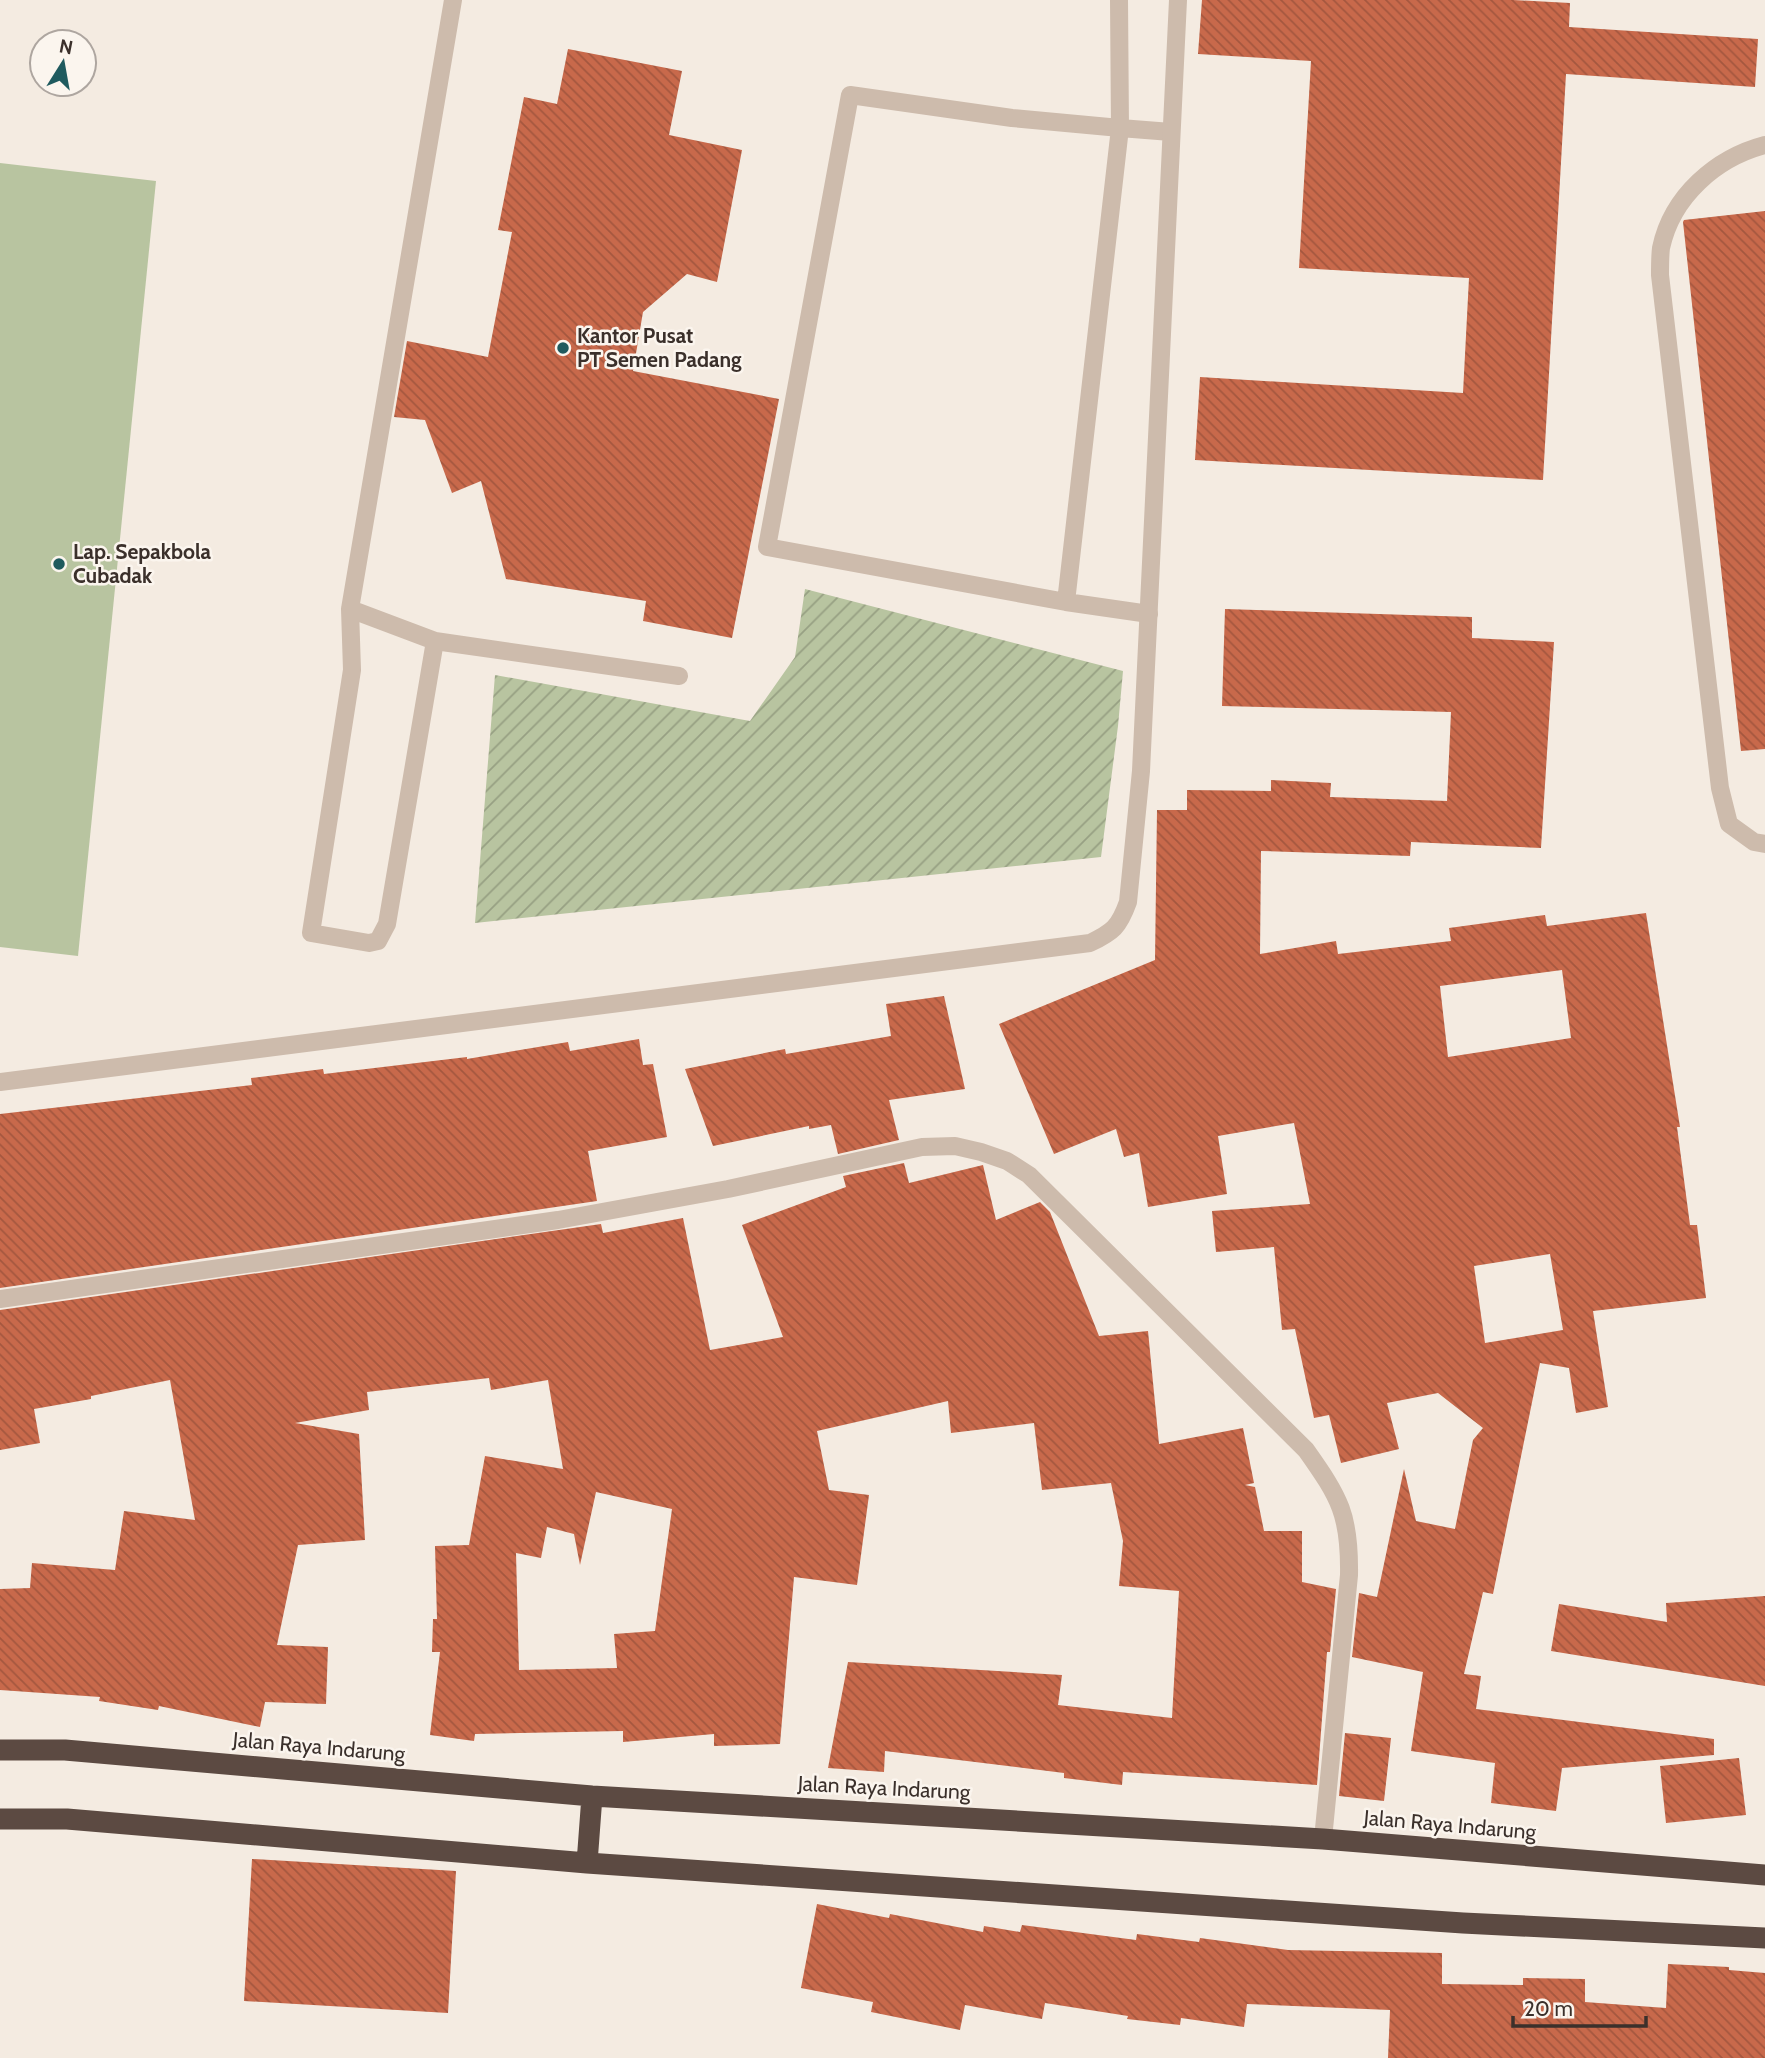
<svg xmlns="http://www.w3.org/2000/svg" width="1765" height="2058" viewBox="0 0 1765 2058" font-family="Cabin,sans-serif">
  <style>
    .garden { fill: url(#garden-furrows) }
    .pitch { fill: #b8c4a0 }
    .building { fill: url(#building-back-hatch); fill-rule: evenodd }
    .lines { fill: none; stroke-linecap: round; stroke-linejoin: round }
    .lane { stroke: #cdbbac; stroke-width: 18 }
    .street { stroke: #cdbbac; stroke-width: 18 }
    .highway { stroke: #5c4a42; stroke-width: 21 }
    .poi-dot { fill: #1f5a5e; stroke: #fbf5ee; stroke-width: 2.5 }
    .labels { text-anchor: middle; stroke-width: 5; stroke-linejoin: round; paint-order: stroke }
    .poi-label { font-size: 21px; font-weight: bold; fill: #3b302b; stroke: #fbf5ee; text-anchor: start }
    .street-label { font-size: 21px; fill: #3b302b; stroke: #fbf5ee }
  </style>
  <defs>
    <pattern id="garden-furrows" width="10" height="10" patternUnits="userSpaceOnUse" patternTransform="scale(1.75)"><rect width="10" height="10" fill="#b8c4a0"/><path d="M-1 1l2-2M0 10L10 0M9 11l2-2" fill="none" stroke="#97a083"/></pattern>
    <pattern id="building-back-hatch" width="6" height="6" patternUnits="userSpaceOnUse" patternTransform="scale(1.75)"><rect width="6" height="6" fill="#c8694b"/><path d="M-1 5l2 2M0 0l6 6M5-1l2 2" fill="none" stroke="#a4573f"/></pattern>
  </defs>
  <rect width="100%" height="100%" fill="#f4ebe1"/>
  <!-- garden -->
  <path class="garden" d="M 805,589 L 1123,671 L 1118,726 L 1101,857 L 475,923 L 495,675 L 750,721 L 795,657 Z"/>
  <!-- pitch -->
  <path class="pitch" d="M 0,163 L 156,181 L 78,956 L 0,947 Z"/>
  <!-- building -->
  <path class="building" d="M 1202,0 L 1513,0 L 1570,3 L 1569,27 L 1758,39 L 1755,87 L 1566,74 L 1543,480 L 1195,460 L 1200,377 L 1463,393 L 1469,278 L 1299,268 L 1311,61 L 1198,54 Z
    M 568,49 L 682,71 L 669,135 L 742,150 L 717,282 L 687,274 L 643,312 L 633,371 L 779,399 L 732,638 L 643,621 L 646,601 L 506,579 L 481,481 L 452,493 L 425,420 L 394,417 L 407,341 L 488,357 L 512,232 L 498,230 L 524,97 L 557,104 Z
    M 1765,211 L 1765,749 L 1741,751 L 1683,222 L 1684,220 Z
    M 1225,609 L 1472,617 L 1472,638 L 1554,642 L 1541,848 L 1411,842 L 1410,856 L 1261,851 L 1260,954 L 1336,941 L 1338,954 L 1451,941 L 1449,928 L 1545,915 L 1547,926 L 1646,913 L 1680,1127 L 1677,1127 L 1690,1225 L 1697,1225 L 1706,1298 L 1593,1311 L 1608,1407 L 1576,1413 L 1569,1368 L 1540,1363 L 1493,1594 L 1483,1592 L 1464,1674 L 1481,1676 L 1476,1709 L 1714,1739 L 1714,1755 L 1562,1768 L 1556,1811 L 1491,1803 L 1495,1763 L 1411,1751 L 1423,1672 L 1352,1657 L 1359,1593 L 1377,1597 L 1404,1469 L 1416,1521 L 1455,1529 L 1473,1440 L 1483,1428 L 1438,1393 L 1387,1403 L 1399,1449 L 1341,1463 L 1329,1415 L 1314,1418 L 1295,1329 L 1282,1330 L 1274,1247 L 1216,1252 L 1212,1211 L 1310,1204 L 1294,1123 L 1218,1136 L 1227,1194 L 1148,1207 L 1139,1153 L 1124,1157 L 1116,1129 L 1054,1154 L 999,1024 L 1155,960 L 1157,810 L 1187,810 L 1187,790 L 1271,791 L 1271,780 L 1331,783 L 1330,797 L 1447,801 L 1451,712 L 1222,706 ZM 1562,970 L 1571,1038 L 1448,1057 L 1440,986 ZM 1550,1254 L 1563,1330 L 1485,1343 L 1474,1266 Z
    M 944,996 L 965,1089 L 889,1100 L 899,1140 L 838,1154 L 831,1125 L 809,1129 L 809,1126 L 713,1146 L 685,1069 L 785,1049 L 786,1054 L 891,1036 L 886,1004 Z
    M 639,1039 L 643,1065 L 653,1064 L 667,1137 L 588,1151 L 597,1201 L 0,1288 L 0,1114 L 252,1085 L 251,1078 L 323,1069 L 324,1074 L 467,1057 L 467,1059 L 568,1042 L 570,1051 Z
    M 904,1163 L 909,1183 L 983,1165 L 996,1220 L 1040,1202 L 1050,1212 L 1099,1336 L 1148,1331 L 1159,1444 L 1243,1428 L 1254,1483 L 1245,1485 L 1255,1487 L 1264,1531 L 1302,1531 L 1302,1582 L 1336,1589 L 1330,1652 L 1327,1652 L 1317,1785 L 1123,1772 L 1122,1785 L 1064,1778 L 1064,1773 L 885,1751 L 884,1772 L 828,1768 L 848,1662 L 1062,1675 L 1058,1705 L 1172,1718 L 1179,1591 L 1119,1586 L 1123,1541 L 1111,1483 L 1042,1490 L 1034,1423 L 951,1433 L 948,1401 L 817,1431 L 829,1490 L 869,1495 L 857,1585 L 794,1577 L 780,1744 L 714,1746 L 714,1734 L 623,1742 L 623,1731 L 475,1734 L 474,1741 L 430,1735 L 440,1652 L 432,1652 L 433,1619 L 437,1619 L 435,1546 L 469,1545 L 485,1456 L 563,1469 L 548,1380 L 491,1390 L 489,1378 L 367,1392 L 369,1410 L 295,1423 L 359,1434 L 365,1540 L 298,1545 L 277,1645 L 328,1647 L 326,1704 L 265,1702 L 260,1727 L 159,1706 L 158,1710 L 99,1701 L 100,1697 L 0,1690 L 0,1589 L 30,1588 L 32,1563 L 115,1570 L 124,1511 L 195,1520 L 170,1380 L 91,1396 L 91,1399 L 34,1409 L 40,1443 L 0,1450 L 0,1310 L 601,1224 L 603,1233 L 683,1218 L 710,1350 L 783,1337 L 742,1225 L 846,1187 L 843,1176 ZM 596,1492 L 672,1509 L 655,1631 L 614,1634 L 617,1668 L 519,1670 L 516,1553 L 541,1558 L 547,1527 L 574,1534 L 580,1565 Z
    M 1765,1596 L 1765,1686 L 1551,1651 L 1559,1604 L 1667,1622 L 1666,1603 Z
    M 1345,1733 L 1391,1738 L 1384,1801 L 1339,1796 Z
    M 1739,1758 L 1746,1815 L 1666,1823 L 1660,1766 Z
    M 252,1859 L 456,1871 L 448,2013 L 244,2001 Z
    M 817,1904 L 889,1918 L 890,1914 L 983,1932 L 984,1926 L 1020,1932 L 1022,1925 L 1136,1940 L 1137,1934 L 1199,1942 L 1200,1938 L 1288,1950 L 1442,1953 L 1442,1984 L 1523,1985 L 1523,1978 L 1585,1979 L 1585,2002 L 1666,2008 L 1668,1964 L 1729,1967 L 1729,1970 L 1765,1973 L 1765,2058 L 1388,2058 L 1390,2010 L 1247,2004 L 1244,2027 L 1181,2018 L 1180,2025 L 1127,2019 L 1128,2016 L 1045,2003 L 1042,2019 L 965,2005 L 960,2030 L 871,2012 L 873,2002 L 801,1988 Z"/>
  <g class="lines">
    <!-- lane -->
    <path class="lane" d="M 1119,0 L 1120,128 L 1171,132
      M 850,95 L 1012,118 L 1120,128 L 1066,602 L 767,547 Z
      M 1765,145 C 1716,158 1672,196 1661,248 C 1660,256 1660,266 1660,275 L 1720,788 L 1729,824 L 1754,842 L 1765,844
      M 1066,602 L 1149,614
      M 350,609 L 453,0
      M 435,641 L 387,924 L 378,941 L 369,943 L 311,933 L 352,670 L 350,609 L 435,641 L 679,676"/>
    <!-- street -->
    <path class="street" d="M 0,1082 L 1090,943 C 1113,932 1119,927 1128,902 L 1141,771 L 1178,0
      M 0,1299 L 558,1220 L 728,1189 L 922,1147 L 955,1146 L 981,1152 L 1007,1161 L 1029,1175 L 1306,1450 C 1340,1498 1350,1515 1349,1575 L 1323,1839"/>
    <!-- highway -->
    <path class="highway" d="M 0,1750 L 65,1750 L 592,1796 L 1323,1839 L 1765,1875
      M 0,1819 L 67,1819 L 587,1863 L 1463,1923 L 1765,1938
      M 587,1863 L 592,1796"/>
  </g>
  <!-- markers -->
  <g class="poi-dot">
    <circle cx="563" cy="348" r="7"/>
    <circle cx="59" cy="564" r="7"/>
  </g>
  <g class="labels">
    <!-- poi labels -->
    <g class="poi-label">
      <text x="577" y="343">Kantor Pusat<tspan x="577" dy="24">PT Semen Padang</tspan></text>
      <text x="73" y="559">Lap. Sepakbola<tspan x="73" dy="24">Cubadak</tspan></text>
    </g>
    <!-- street labels -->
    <g class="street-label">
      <text transform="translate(319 1747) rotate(5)" y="7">Jalan Raya Indarung</text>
      <text transform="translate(884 1788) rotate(3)" y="7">Jalan Raya Indarung</text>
      <text transform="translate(1450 1825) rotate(5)" y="7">Jalan Raya Indarung</text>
    </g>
  </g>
  <!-- north arrow -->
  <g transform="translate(63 63) rotate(11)"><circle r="33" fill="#fbf5ee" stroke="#aea6a0" stroke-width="2"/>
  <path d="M0-5L12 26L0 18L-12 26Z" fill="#1f5a5e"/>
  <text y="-10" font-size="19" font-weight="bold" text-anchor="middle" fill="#3b302b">N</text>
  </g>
  <!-- scale -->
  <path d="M1513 2016v10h133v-10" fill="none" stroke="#3b302b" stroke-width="3.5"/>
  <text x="1524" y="2016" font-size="21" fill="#3b302b" stroke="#fbf5ee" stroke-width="5" paint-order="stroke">20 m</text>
</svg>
